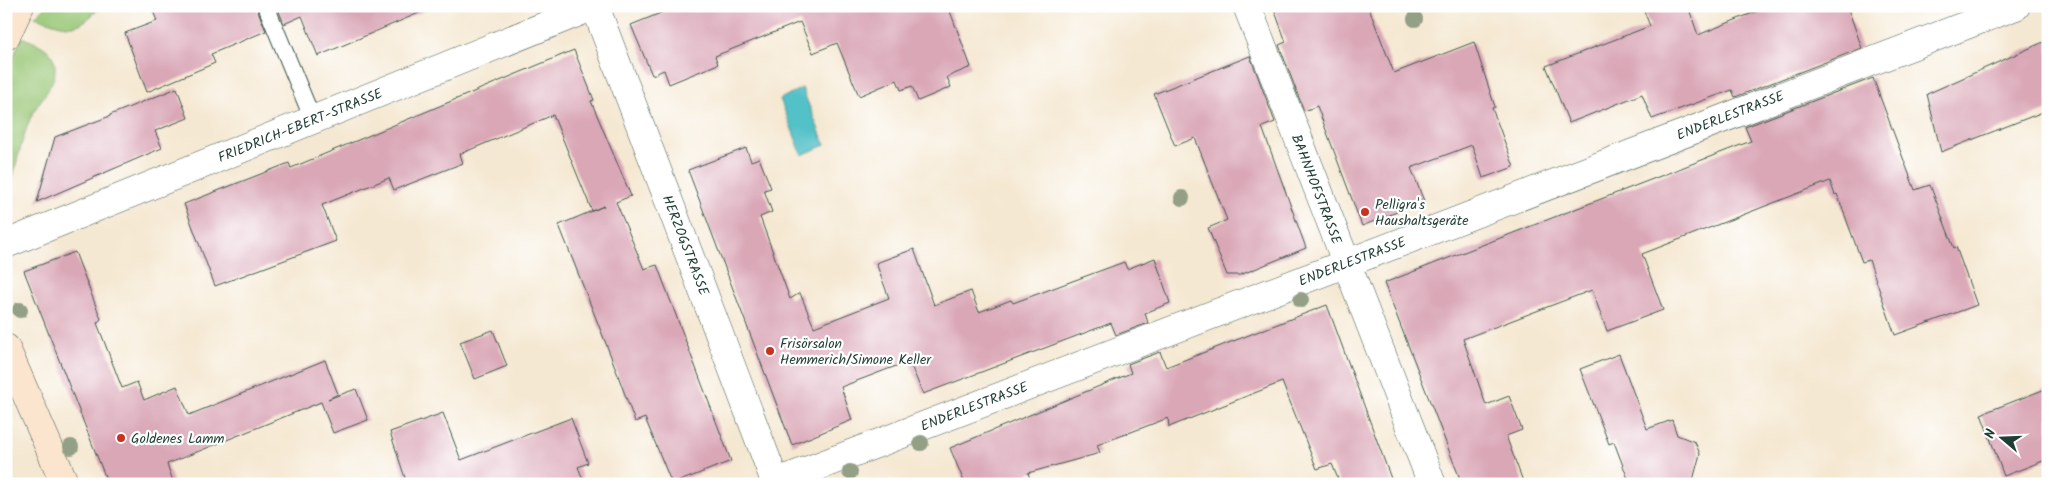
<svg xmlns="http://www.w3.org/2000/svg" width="2054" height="490" viewBox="0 0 2054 490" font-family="Kalam,sans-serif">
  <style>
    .green { fill: #98c674; stroke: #5c8254 }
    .water { fill: #53c1c8; stroke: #397f7e }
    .building { fill: #daa7b7 }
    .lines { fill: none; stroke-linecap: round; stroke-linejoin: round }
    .lane-casing { stroke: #3f574c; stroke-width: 18 }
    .street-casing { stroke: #3f574c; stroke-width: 29 }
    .secondary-casing { stroke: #3f574c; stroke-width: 29 }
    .lane { stroke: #fff; stroke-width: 16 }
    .street { stroke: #fff; stroke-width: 28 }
    .secondary { stroke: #fce5cf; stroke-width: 28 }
    .tree { fill: #93a086 }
    .poi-dot { fill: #c8321e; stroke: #fff; stroke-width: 2 }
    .labels { text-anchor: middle; stroke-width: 4.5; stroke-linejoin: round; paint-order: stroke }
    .street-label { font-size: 14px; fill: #1f3d34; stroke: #fff }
    .poi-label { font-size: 14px; fill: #1f3d34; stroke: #fff; text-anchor: start }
  </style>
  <rect width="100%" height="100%" fill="#fff"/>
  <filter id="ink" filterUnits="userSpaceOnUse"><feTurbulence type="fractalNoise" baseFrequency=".02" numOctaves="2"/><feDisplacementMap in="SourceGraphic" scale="10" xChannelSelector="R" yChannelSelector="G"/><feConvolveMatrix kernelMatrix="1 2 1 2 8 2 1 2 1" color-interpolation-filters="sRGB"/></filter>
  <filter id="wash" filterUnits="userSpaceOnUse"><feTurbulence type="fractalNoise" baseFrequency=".0096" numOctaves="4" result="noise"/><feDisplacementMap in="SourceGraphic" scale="20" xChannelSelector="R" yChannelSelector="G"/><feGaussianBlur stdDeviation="1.12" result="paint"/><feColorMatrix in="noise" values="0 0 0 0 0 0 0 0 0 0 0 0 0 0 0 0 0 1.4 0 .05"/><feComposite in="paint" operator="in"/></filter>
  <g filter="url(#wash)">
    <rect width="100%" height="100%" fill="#f5e8d2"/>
    <!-- green -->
    <path class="green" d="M 46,6 L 101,6 C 75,35 68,27 35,17 Z
      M 21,37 C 36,43 55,48 55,68 C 56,86 36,103 30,119 C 19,146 14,176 6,203 L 6,78 Z"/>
    <!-- water -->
    <path class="water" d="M 802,88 L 825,145 L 802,155 L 780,99 Z"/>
    <g id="blocks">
      <!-- building -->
      <path class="building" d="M 151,6 L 256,6 L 266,31 L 211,54 L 215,63 L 147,92 L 125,33 L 157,21 Z
        M 277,6 L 433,6 L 433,7 L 318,56 L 302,16 L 284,24 Z
        M 678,6 L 948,6 L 971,67 L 947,77 L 951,87 L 918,101 L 912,86 L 901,90 L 897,80 L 859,96 L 837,43 L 813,53 L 800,22 L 715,56 L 718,64 L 669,84 L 664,70 L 652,75 L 631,25 Z
        M 1273,6 L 1368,6 L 1394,73 L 1474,42 L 1495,107 L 1492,108 L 1514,167 L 1483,178 L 1472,145 L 1411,168 L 1424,201 L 1362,226 L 1317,106 L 1304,111 L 1279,45 L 1286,42 Z
        M 1642,6 L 1688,6 L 1698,35 L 1770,6 L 1847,6 L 1862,48 L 1735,97 L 1732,90 L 1652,119 L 1642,94 L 1569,123 L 1546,66 L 1650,26 Z
        M 2048,40 L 2048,110 L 1941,152 L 1927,94 Z
        M 574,50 L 594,100 L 591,101 L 631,196 L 616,202 L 644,269 L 657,265 L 731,461 L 672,484 L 645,418 L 635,422 L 612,359 L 559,225 L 604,206 L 592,211 L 553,115 L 460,154 L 463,163 L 394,190 L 389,178 L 322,205 L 336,241 L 215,286 L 184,204 L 289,163 L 291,168 Z
        M 1250,56 L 1275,122 L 1262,127 L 1306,248 L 1240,275 L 1227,275 L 1208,228 L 1227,220 L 1195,138 L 1175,146 L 1154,94 Z
        M 1873,78 L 1915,190 L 1930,185 L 1954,248 L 1956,247 L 1977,305 L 1895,335 L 1869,260 L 1862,262 L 1837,194 L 1835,195 L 1830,181 L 1642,254 L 1663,310 L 1607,331 L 1592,290 L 1463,339 L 1486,405 L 1509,396 L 1522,430 L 1506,436 L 1524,484 L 1462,484 L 1384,283 L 1751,141 L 1745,127 Z
        M 177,88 L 188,118 L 155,131 L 162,148 L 37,202 L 55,137 L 110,116 L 110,115 Z
        M 746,148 L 751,161 L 759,158 L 771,188 L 764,190 L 772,212 L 760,217 L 790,299 L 800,293 L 814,327 L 889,298 L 876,263 L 914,249 L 934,305 L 971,291 L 979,312 L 1011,300 L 1013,303 L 1124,262 L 1127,269 L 1155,258 L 1170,303 L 1145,313 L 1148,323 L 1116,335 L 1111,323 L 923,394 L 909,361 L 841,387 L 852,420 L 792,445 L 688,170 Z
        M 75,252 L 101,319 L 97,323 L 122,388 L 137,382 L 144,400 L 177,386 L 189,415 L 325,360 L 338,394 L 328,399 L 356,389 L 368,420 L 333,433 L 321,402 L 167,464 L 174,484 L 108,484 L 24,271 Z
        M 1327,305 L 1393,484 L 1340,484 L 1332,464 L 1317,469 L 1282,382 L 1169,427 L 1168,418 L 1097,445 L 1100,453 L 1028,473 L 1032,484 L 965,484 L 950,448 L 1131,373 L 1128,364 L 1160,352 L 1166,367 Z
        M 493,330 L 507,366 L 475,379 L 460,342 Z
        M 1619,354 L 1647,429 L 1672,420 L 1677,435 L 1695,442 L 1700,454 L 1692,484 L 1630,484 L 1614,442 L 1609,444 L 1580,369 Z
        M 2048,388 L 2048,459 L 2004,476 L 1981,414 Z
        M 443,413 L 461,460 L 571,418 L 588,463 L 578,467 L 585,484 L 407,484 L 390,432 Z"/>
    </g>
  </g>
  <g filter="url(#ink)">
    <use href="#blocks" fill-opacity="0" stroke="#3f574c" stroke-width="1"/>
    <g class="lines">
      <!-- lane casing -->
      <g class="lane-casing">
        <path id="lane" d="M 266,6 L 313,120"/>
      </g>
      <!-- street casing -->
      <g class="street-casing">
        <path id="street" d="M 595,6 L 776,484
          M 1247,6 L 1432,484
          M 6,244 L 594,6
          M 772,484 L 2016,6"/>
      </g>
      <!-- secondary casing -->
      <g class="secondary-casing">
        <path id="secondary" d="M 6,36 L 20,6
          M 6,348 L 65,484"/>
      </g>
      <!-- lane -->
      <use href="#lane" class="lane"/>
      <!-- street -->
      <use href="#street" class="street"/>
      <!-- secondary -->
      <use href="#secondary" class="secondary"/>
    </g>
    <!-- trees -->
    <g class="tree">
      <circle cx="1415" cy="19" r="8"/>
      <circle cx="1182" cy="198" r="8"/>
      <circle cx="1301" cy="300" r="8"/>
      <circle cx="20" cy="310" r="8"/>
      <circle cx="921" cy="443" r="8"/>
      <circle cx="71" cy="447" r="8"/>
      <circle cx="850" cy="472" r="8"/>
    </g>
  </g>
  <!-- markers -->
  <g class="poi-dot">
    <circle cx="1365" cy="212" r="5"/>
    <circle cx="770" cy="351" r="5"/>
    <circle cx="121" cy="438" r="5"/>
  </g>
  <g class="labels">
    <!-- street labels -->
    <g class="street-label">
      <text transform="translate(1730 115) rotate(-21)" y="5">ENDERLESTRASSE</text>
      <text transform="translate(300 125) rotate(-22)" y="5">FRIEDRICH-EBERT-STRASSE</text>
      <text transform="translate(1317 189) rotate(69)" y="5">BAHNHOFSTRASSE</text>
      <text transform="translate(686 245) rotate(69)" y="5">HERZOGSTRASSE</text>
      <text transform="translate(1352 261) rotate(-21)" y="5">ENDERLESTRASSE</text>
      <text transform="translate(974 406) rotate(-21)" y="5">ENDERLESTRASSE</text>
    </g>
    <!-- poi labels -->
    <g class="poi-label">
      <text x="1375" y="209">Pelligra's<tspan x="1375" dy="16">Haushaltsgeräte</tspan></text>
      <text x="780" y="348">Frisörsalon<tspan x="780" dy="16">Hemmerich/Simone Keller</tspan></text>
      <text x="131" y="443">Goldenes Lamm</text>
    </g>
  </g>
  <!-- margin -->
  <rect width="2054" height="490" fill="none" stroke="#fff" stroke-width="25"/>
  <!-- north arrow -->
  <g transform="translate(2002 438) rotate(289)" stroke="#ffffff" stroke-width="4" paint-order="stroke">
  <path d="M0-4L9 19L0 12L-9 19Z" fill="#1f3d34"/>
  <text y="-8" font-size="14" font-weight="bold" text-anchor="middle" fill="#1f3d34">N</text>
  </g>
</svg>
